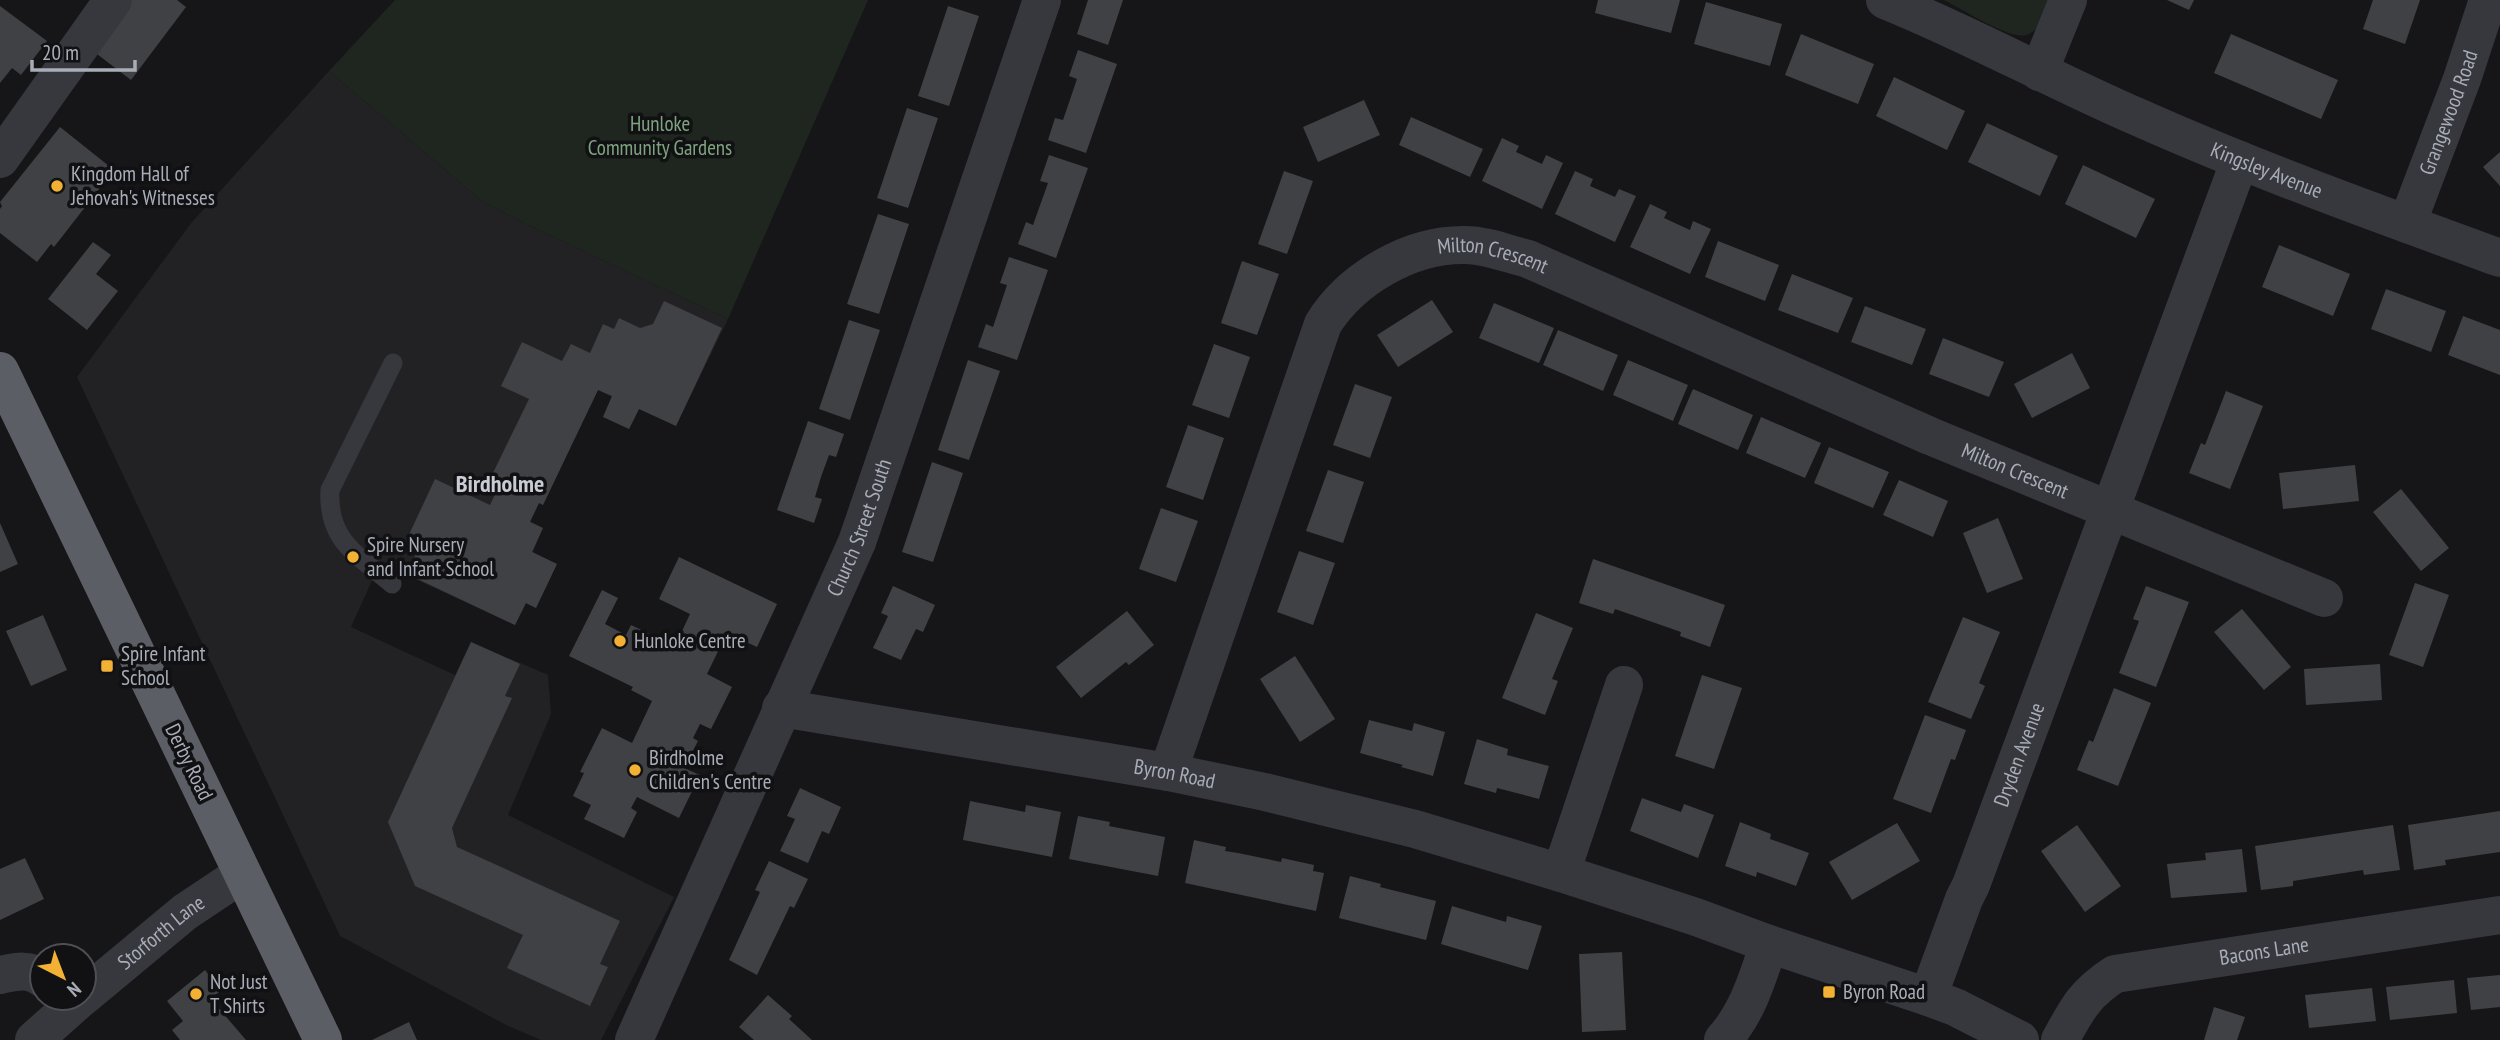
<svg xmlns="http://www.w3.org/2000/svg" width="2500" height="1040" viewBox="0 0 2500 1040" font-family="'PT Sans Narrow',sans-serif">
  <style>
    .built { fill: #222225 }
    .green { fill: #1e261f }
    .building { fill: #404145 }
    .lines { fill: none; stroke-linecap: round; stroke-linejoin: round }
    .service { stroke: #37383d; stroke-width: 19 }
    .minor { stroke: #37383d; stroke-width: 38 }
    .tertiary { stroke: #37383d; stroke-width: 38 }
    .trunk { stroke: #5b5e65; stroke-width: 38 }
    .poi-dot { fill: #f2b134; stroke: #111113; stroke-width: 2.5 }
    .labels { text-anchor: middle; stroke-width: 7; stroke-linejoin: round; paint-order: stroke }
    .street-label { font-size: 21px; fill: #a8adb8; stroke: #111113 }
    .park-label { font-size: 21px; fill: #7fa381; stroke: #111113 }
    .poi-label { font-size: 21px; fill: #a8adb8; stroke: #111113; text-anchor: start }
    .quarter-label { font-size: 24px; font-weight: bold; fill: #c9ccd4; stroke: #111113 }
  </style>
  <rect width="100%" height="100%" fill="#161618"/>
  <!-- built -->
  <path class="built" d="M 329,71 L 482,201 L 526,224 L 728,319 L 676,426 L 639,409 L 629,429 L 603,417 L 612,397 L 598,390 L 543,505 L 539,503 L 530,521 L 543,528 L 533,552 L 557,564 L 536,608 L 525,603 L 515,625 L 380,563 L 351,627 L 455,675 L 471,642 L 548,675 L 551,714 L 508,815 L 674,897 L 601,1040 L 541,1040 L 508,1026 L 340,936 L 77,377 L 192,222 Z"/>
  <!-- green -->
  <path class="green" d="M 395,0 L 868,0 L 728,319 L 526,224 L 482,201 L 329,71 Z
    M 1944,0 L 2052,0 C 2047,14 2041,30 2026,35 C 2010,40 1960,8 1944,0 Z"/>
  <!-- building -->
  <path class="building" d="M 131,0 L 177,0 L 186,7 L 131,80 L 93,51 Z
    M 1088,0 L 1123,0 L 1108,45 L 1077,34 Z
    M 1598,0 L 1680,0 L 1671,33 L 1595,13 Z
    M 2167,0 L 2194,0 L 2189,10 Z
    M 2373,0 L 2420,0 L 2405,44 L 2363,29 Z
    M 1706,2 L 1782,24 L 1770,66 L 1694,44 Z
    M 0,6 L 47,41 L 21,75 L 12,68 L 0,83 Z
    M 948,6 L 979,16 L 949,106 L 918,96 Z
    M 1801,34 L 1874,64 L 1858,104 L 1785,75 Z
    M 2231,34 L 2338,80 L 2321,119 L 2214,73 Z
    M 1078,50 L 1117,64 L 1086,153 L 1048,140 L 1055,118 L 1063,120 L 1077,79 L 1069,76 Z
    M 1894,77 L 1965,111 L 1947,150 L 1876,116 Z
    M 1364,100 L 1380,135 L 1318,162 L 1303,127 Z
    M 907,108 L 938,118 L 908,208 L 877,198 Z
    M 1411,117 L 1483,149 L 1470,177 L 1399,145 Z
    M 1987,123 L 2058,156 L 2040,196 L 1968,162 Z
    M 60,127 L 114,170 L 54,247 L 51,244 L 37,262 L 0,233 L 0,209 L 2,206 L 0,202 Z
    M 1502,138 L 1519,146 L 1516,152 L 1542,164 L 1546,155 L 1563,163 L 1542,209 L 1482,181 Z
    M 2500,152 L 2500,186 L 2483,167 Z
    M 1049,155 L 1088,168 L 1056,258 L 1018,244 L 1026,222 L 1033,225 L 1048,183 L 1040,181 Z
    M 2083,165 L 2155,199 L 2136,238 L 2065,204 Z
    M 1284,171 L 1313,181 L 1287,254 L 1258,244 Z
    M 1575,171 L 1593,179 L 1590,186 L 1615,197 L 1619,189 L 1636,196 L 1615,242 L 1555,214 Z
    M 1650,204 L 1667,212 L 1664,218 L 1690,230 L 1693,221 L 1711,229 L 1690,274 L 1630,247 Z
    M 878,214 L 909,224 L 879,314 L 847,304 Z
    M 1718,241 L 1779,265 L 1765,301 L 1705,277 Z
    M 93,242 L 111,255 L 96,274 L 118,291 L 87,330 L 48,299 Z
    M 2279,245 L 2350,274 L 2333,316 L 2262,287 Z
    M 1009,257 L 1048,270 L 1017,360 L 978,347 L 986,324 L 993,327 L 1007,285 L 1000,283 Z
    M 1242,261 L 1279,274 L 1257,335 L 1221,323 Z
    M 1792,274 L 1853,298 L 1838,333 L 1778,310 Z
    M 2386,289 L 2446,311 L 2431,352 L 2371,329 Z
    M 1432,300 L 1453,332 L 1398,367 L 1377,335 Z
    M 664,301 L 722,328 L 676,426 L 639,409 L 629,429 L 603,417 L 612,396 L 598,390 L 543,505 L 539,503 L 530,522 L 543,528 L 532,552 L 557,564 L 536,608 L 526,603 L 515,625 L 407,574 L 418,550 L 405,543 L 435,479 L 490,505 L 500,484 L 490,479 L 529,399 L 501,386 L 522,342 L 562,361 L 571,344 L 590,353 L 603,324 L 614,329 L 619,318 L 640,328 L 653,324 Z
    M 1494,303 L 1554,328 L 1539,363 L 1479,338 Z
    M 1865,306 L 1926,329 L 1912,365 L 1851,342 Z
    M 2463,316 L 2500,330 L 2500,375 L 2448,355 Z
    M 849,320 L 880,330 L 850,420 L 819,409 Z
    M 1558,330 L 1618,355 L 1603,391 L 1543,365 Z
    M 1943,338 L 2004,362 L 1989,397 L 1929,374 Z
    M 1214,344 L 1250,357 L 1229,418 L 1192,405 Z
    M 2072,353 L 2090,388 L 2032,418 L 2014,384 Z
    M 968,360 L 1000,371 L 969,460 L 938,450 Z
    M 1628,360 L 1688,385 L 1673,421 L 1613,395 Z
    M 1355,384 L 1392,397 L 1370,458 L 1333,445 Z
    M 1693,389 L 1753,415 L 1738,450 L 1678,424 Z
    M 2226,391 L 2263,406 L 2230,489 L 2189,473 L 2201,443 L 2205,445 Z
    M 1761,417 L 1821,443 L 1805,478 L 1746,453 Z
    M 808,421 L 844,434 L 836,457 L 829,455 L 821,477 L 815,497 L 822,499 L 814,523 L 777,510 Z
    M 1188,425 L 1224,438 L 1203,500 L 1166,487 Z
    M 1829,447 L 1889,472 L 1873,508 L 1814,483 Z
    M 932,462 L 963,473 L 933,562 L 902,552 Z
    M 2355,465 L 2359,501 L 2283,509 L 2279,473 Z
    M 1328,470 L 1364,482 L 1343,543 L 1306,531 Z
    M 1899,480 L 1948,501 L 1933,537 L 1883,515 Z
    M 2401,489 L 2449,548 L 2421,571 L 2373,512 Z
    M 1161,508 L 1198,521 L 1176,582 L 1139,569 Z
    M 1998,518 L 2023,579 L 1987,593 L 1963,533 Z
    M 0,523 L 18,564 L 0,572 Z
    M 1299,551 L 1335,563 L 1313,625 L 1277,612 Z
    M 679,557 L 777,604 L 757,647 L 727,633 L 707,674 L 732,687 L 711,729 L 700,724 L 693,738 L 698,741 L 684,768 L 700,775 L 679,818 L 637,797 L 631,808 L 637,812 L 624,838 L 584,819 L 591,805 L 573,796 L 584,773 L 580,772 L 602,728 L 632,743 L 652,701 L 631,690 L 633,687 L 569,656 L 602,590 L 618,598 L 605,624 L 626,635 L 631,625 L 675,646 L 690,614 L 659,599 Z
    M 1593,559 L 1725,605 L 1710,647 L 1680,636 L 1681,632 L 1615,609 L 1613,614 L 1579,603 Z
    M 2415,583 L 2449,595 L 2423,667 L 2389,655 Z
    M 893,586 L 935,605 L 923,632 L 916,629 L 901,660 L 873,648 L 888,616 L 881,613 Z
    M 2146,586 L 2189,602 L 2156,687 L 2119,673 L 2139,621 L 2133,619 Z
    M 2242,609 L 2291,667 L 2264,690 L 2214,632 Z
    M 1127,611 L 1154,645 L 1129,665 L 1126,662 L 1081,698 L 1056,667 Z
    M 1536,613 L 1573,628 L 1552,679 L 1558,681 L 1545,715 L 1502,698 Z
    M 43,615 L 67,670 L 31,686 L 6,631 Z
    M 1963,617 L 2000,632 L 1979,683 L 1985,686 L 1971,719 L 1928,702 Z
    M 471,642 L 520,664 L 505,696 L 512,698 L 452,828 L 457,847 L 620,921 L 600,964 L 608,967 L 590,1006 L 507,968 L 523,935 L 415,886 L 388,822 Z
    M 1295,656 L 1335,719 L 1300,742 L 1260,679 Z
    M 2380,664 L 2382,700 L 2306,705 L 2304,669 Z
    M 1702,675 L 1742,688 L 1714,769 L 1675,756 Z
    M 2114,688 L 2151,703 L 2118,786 L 2077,770 L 2089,740 L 2093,742 Z
    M 1925,715 L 1966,730 L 1955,760 L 1951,759 L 1931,813 L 1893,799 Z
    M 1369,720 L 1412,731 L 1414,723 L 1445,732 L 1433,776 L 1401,767 L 1403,765 L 1360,753 Z
    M 1477,739 L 1508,749 L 1507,755 L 1549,766 L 1539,799 L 1497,788 L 1496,793 L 1464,784 Z
    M 800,788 L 841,807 L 829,834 L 822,831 L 808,863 L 780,851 L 795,819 L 787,816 Z
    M 1642,798 L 1681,812 L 1684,804 L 1714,815 L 1698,858 L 1630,831 Z
    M 970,801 L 1025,812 L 1026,805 L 1061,812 L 1052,857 L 963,840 Z
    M 2500,811 L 2500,852 L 2445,860 L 2446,865 L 2414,870 L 2408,825 Z
    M 1078,816 L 1110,822 L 1109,826 L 1165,837 L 1158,876 L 1069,859 Z
    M 1740,822 L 1771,834 L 1770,839 L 1809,853 L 1796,886 L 1757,872 L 1756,877 L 1725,866 Z
    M 1897,823 L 1920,861 L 1852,900 L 1829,862 Z
    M 2077,825 L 2121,886 L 2085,912 L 2041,851 Z
    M 2393,825 L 2400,870 L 2364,875 L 2363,870 L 2293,881 L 2293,886 L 2261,890 L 2255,846 Z
    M 1194,840 L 1226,847 L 1225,851 L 1238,853 L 1281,862 L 1282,858 L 1314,865 L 1313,871 L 1324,873 L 1316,911 L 1185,883 Z
    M 2242,849 L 2247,892 L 2171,898 L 2167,864 L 2206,860 L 2205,853 Z
    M 25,858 L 44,899 L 0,920 L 0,869 Z
    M 769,861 L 808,879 L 794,908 L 790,906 L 757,975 L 729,960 L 760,892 L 755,890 Z
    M 1350,876 L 1381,884 L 1380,887 L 1436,901 L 1426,940 L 1339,918 Z
    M 1452,906 L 1506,922 L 1507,916 L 1542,926 L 1528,970 L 1441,944 Z
    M 1622,952 L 1626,1030 L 1582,1032 L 1579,954 Z
    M 205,970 L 221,991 L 210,998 L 246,1040 L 180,1040 L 172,1030 L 183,1021 L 167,1001 Z
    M 2500,975 L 2500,1007 L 2471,1010 L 2467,978 Z
    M 2454,980 L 2457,1013 L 2390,1020 L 2386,987 Z
    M 2372,988 L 2376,1021 L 2309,1028 L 2305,995 Z
    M 768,995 L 792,1016 L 789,1019 L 812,1040 L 754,1040 L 739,1027 Z
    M 2214,1007 L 2245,1017 L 2237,1040 L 2204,1040 Z
    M 409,1022 L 417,1040 L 372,1040 Z"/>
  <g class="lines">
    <!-- service -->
    <path class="service" d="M 392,584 C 358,555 327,541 330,490 L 393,363"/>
    <!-- minor -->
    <g class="minor">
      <path id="s1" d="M 1885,0 C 1972,35 2054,81 2140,118 C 2257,170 2379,214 2500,258"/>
      <path d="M 2039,72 L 2068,0"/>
      <path d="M 0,159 L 113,0"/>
      <path id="s2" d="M 2407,224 L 2462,79 L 2488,0"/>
      <path id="s3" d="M 781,708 L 1168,772 L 1265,792 L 1415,829 L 1561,873 L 1696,917 L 1769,944 L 1928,997 L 1955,1007 L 2020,1040"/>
      <path id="s4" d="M 1168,772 L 1323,324 C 1351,279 1410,244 1465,245 C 1486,245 1508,254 1528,259 L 1930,436 L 2324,598"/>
      <path d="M 1561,873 L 1624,685"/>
      <path d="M 0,975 C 15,972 29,968 42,978"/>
      <path id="s5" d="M 1928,997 L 1964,899 L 1971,885 L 2240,160"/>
      <path d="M 1723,1040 C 1748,1012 1757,979 1769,944"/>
      <path id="s6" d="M 2060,1040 C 2077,1009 2085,993 2115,974 L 2500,915"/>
    </g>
    <!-- tertiary -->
    <g class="tertiary">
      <path id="s7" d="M 84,996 L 185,912 L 242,874"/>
      <path d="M 34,1040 L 81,998"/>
      <path id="s8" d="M 634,1040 L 857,542 L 1042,0"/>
    </g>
    <!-- trunk -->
    <path class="trunk" d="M 0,371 L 323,1040"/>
  </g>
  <!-- markers -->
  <g class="poi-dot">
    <circle cx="57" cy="186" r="7"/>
    <circle cx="353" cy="557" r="7"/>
    <circle cx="620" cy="641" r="7"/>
    <rect x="100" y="659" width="14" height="14" rx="3.5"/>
    <circle cx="635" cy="770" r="7"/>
    <rect x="1822" y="985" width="14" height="14" rx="3.5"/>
    <circle cx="196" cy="994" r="7"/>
  </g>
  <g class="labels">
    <!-- street labels -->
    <g class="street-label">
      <text dy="7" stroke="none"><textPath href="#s2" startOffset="119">Grangewood Road</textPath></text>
      <text dy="7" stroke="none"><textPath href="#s1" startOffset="418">Kingsley Avenue</textPath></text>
      <text dy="7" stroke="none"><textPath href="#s4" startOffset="672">Milton Crescent</textPath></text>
      <text dy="7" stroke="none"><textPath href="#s4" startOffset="1239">Milton Crescent</textPath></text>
      <text dy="7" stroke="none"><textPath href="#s8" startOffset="560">Church Street South</textPath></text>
      <text dy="7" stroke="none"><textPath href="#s5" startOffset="259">Dryden Avenue</textPath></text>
      <text transform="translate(189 762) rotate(64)" y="7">Derby Road</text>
      <text dy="7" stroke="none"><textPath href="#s3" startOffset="399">Byron Road</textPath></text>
      <text dy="7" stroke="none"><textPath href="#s7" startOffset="100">Storforth Lane</textPath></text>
      <text dy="7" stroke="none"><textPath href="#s6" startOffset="238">Bacons Lane</textPath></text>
    </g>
    <!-- park labels -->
    <g class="park-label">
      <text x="660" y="131">Hunloke<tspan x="660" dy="24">Community Gardens</tspan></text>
    </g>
    <!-- poi labels -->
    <g class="poi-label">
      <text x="71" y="181">Kingdom Hall of<tspan x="71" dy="24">Jehovah's Witnesses</tspan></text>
      <text x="367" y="552">Spire Nursery<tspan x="367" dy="24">and Infant School</tspan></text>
      <text x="634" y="648">Hunloke Centre</text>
      <text x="121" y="661">Spire Infant<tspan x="121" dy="24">School</tspan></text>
      <text x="649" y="765">Birdholme<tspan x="649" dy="24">Children's Centre</tspan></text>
      <text x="210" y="989">Not Just<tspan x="210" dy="24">T Shirts</tspan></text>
      <text x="1843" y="999">Byron Road</text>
    </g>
    <!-- quarter labels -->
    <g class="quarter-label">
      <text x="500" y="492">Birdholme</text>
    </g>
  </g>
  <!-- north arrow -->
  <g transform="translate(63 977) rotate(138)"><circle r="33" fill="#111113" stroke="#4d4f55" stroke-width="2"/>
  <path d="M0-5L12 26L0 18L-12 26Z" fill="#f2b134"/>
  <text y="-10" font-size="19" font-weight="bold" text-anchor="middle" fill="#a8adb8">N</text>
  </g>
  <!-- scale -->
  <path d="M32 60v10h103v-10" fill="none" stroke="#a8adb8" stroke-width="3.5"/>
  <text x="42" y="60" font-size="21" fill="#a8adb8" stroke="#111113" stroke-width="5" paint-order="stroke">20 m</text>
</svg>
